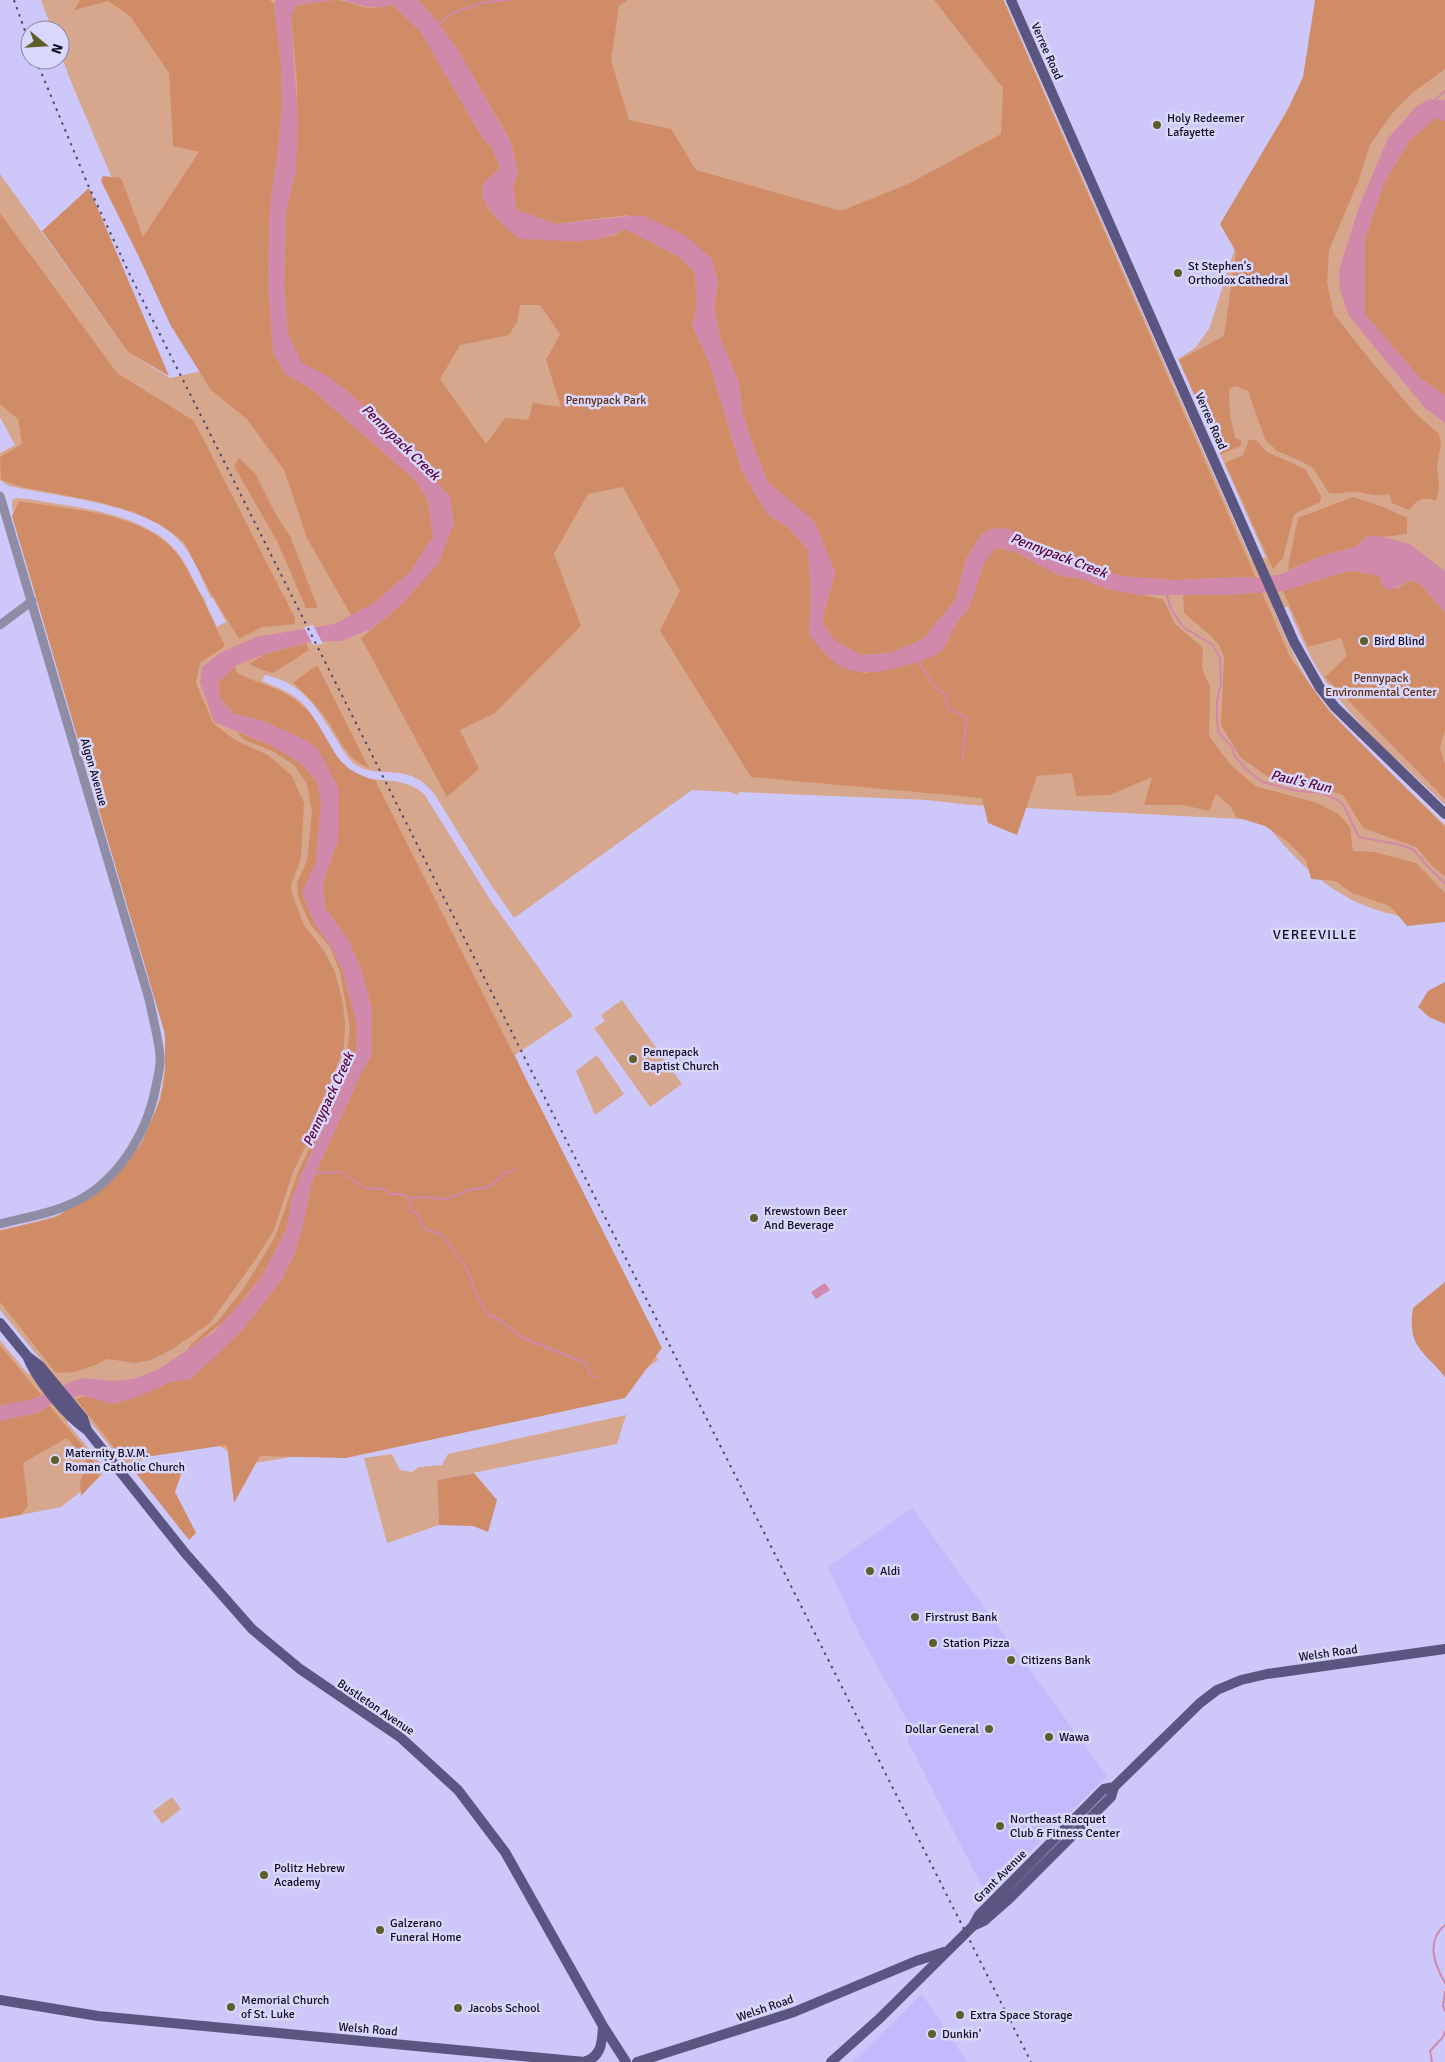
<svg xmlns="http://www.w3.org/2000/svg" width="1445" height="2062" viewBox="0 0 1445 2062" font-family="Signika,sans-serif">
  <style>
    .built { fill: #c2bafd }
    .green { fill: #d7a78d }
    .forest { fill: #d08c67; fill-rule: evenodd }
    .water { fill: #d089ab }
    .pier { fill: #cdc8f9 }
    .lines { fill: none; stroke-linecap: round; stroke-linejoin: round }
    .stream { stroke: #d089ab; stroke-width: 2 }
    .minor { stroke: #8f8da6; stroke-width: 9 }
    .major { stroke: #5b5582; stroke-width: 10 }
    .rail { stroke: #4e4a68; stroke-width: 2; stroke-dasharray: 2.5 5; stroke-linecap: butt }
    .poi-dot { fill: #5e5e2b; stroke: #dad7fc; stroke-width: 2 }
    .labels { text-anchor: middle; stroke-width: 5; stroke-linejoin: round; paint-order: stroke }
    .street-label { font-size: 12px; fill: #100c21; stroke: #dad7fc }
    .poi-label { font-size: 12px; fill: #100c21; stroke: #dad7fc; text-anchor: start }
    .park-label { font-size: 12px; fill: #5c2f14; stroke: #dad7fc }
    .water-label { font-size: 14px; font-style: italic; fill: #5a033a; stroke: #dad7fc }
    .neighbourhood-label { font-size: 14px; letter-spacing: 1px; fill: #100c21; stroke: #dad7fc }
  </style>
  <rect width="100%" height="100%" fill="#cdc8f9"/>
  <!-- built -->
  <path class="built" d="M 912,1508 L 1107,1776 L 986,1895 L 908,1741 L 907,1719 L 860,1636 L 828,1567 Z
    M 922,1994 L 967,2062 L 852,2062 L 858,2057 Z"/>
  <!-- green -->
  <path class="green" d="M 41,0 L 1004,0 L 1251,559 L 1266,558 L 1178,359 L 1195,348 L 1209,329 L 1245,217 L 1445,0 L 1445,805 C 1405,766 1357,727 1326,682 C 1310,659 1299,633 1288,607 L 1273,608 C 1285,635 1296,662 1312,687 C 1347,737 1401,782 1445,825 L 1445,919 C 1429,918 1411,919 1395,915 C 1338,903 1299,866 1264,821 L 1259,820 L 970,805 L 927,800 L 739,792 L 738,795 L 730,792 L 692,790 L 514,918 L 485,876 L 435,795 C 408,758 377,783 352,762 C 346,756 341,747 337,740 C 316,708 305,684 265,675 L 262,681 C 276,687 291,692 302,703 C 321,721 330,757 352,772 C 376,787 397,772 424,794 L 491,901 L 573,1016 L 515,1055 L 529,1087 L 555,1137 L 658,1360 L 643,1371 L 354,1447 L 255,1463 L 252,1469 L 226,1450 L 184,1426 L 129,1470 L 83,1413 L 67,1422 L 103,1466 L 102,1475 L 61,1507 L 0,1519 L 0,1340 L 28,1374 L 46,1366 L 0,1310 L 0,1230 C 24,1224 51,1220 73,1208 C 141,1167 172,1106 164,1028 L 12,508 L 12,500 L 16,498 L 28,499 C 74,507 146,513 177,552 C 190,567 194,587 206,601 L 205,602 L 217,627 L 226,622 L 213,598 L 211,598 C 201,578 194,555 177,538 C 142,503 57,497 9,486 L 0,480 L 0,453 L 15,445 L 0,417 L 0,174 L 128,352 L 170,378 L 206,370 L 111,176 L 69,77 L 60,52 L 60,30 L 52,30 Z
    M 622,1000 L 682,1084 L 650,1107 L 594,1028 L 605,1021 L 601,1015 Z
    M 597,1055 L 624,1094 L 595,1115 L 576,1071 Z
    M 626,1415 L 617,1444 L 437,1480 L 439,1525 L 387,1543 L 364,1458 L 392,1454 L 400,1470 L 412,1472 L 419,1467 L 442,1465 L 448,1454 Z
    M 172,1797 L 181,1809 L 162,1824 L 153,1811 Z"/>
  <!-- forest -->
  <path class="forest" d="M 80,0 L 270,0 L 274,4 L 281,63 L 282,105 L 278,151 L 270,206 L 268,281 L 273,352 L 285,374 L 310,388 L 415,480 L 428,501 L 433,536 L 411,571 L 374,603 L 351,615 L 307,538 L 284,470 L 247,419 L 211,390 L 171,326 L 138,255 L 101,181 L 103,176 L 121,178 L 143,237 L 199,152 L 173,146 L 169,73 L 130,16 L 108,1 L 74,10 Z
    M 335,0 C 345,0 352,4 362,7 C 373,9 383,7 393,5 L 420,31 L 483,139 L 492,148 L 500,168 L 484,183 L 488,209 L 519,239 L 613,236 L 625,229 L 680,257 L 695,273 L 697,306 L 692,325 L 709,362 L 741,469 L 767,514 L 789,528 L 808,550 L 811,595 L 809,634 C 827,652 838,669 865,673 L 941,652 L 956,624 L 968,608 L 986,559 L 995,548 L 1013,551 L 1060,576 L 1079,578 L 1107,589 L 1163,599 L 1175,624 L 1203,648 L 1202,668 L 1210,687 L 1209,736 L 1230,764 L 1255,786 L 1317,803 L 1337,813 L 1350,827 L 1353,851 L 1374,852 L 1416,863 L 1445,893 L 1445,922 L 1407,926 L 1390,906 L 1352,893 L 1335,881 L 1311,879 L 1306,860 L 1288,842 L 1265,826 L 1236,817 L 1231,807 L 1216,794 L 1209,811 L 1183,805 L 1144,805 L 1152,777 L 1110,795 L 1076,796 L 1072,773 L 1037,776 L 1017,835 L 988,823 L 982,798 L 751,777 L 660,631 L 680,591 L 623,487 L 588,494 L 554,554 L 581,626 L 495,713 L 460,730 L 479,769 L 447,797 L 361,638 L 401,605 L 454,523 L 415,456 L 352,395 L 327,376 L 301,363 L 288,334 L 284,285 L 286,212 L 296,170 L 297,83 L 291,15 L 297,5 ZM 520,305 L 540,305 L 560,334 L 546,360 L 561,407 L 533,403 L 528,420 L 505,418 L 486,444 L 440,379 L 460,345 L 509,335 L 517,322 Z
    M 418,0 L 628,0 L 619,6 L 611,60 L 629,120 L 671,129 L 696,170 L 841,211 L 908,184 L 1001,134 L 1003,88 L 934,0 L 1003,0 L 1256,578 L 1243,577 L 1173,580 L 1131,577 L 1097,571 L 994,528 L 981,535 L 966,559 L 955,600 L 923,639 L 890,653 L 861,655 L 835,641 L 822,621 L 835,572 L 815,523 L 768,482 L 755,450 L 743,415 L 739,383 L 721,340 L 714,309 L 718,281 L 711,258 L 627,215 L 555,224 L 517,210 L 513,188 L 518,172 L 511,142 L 461,55 L 436,20 Z
    M 1315,0 L 1445,0 L 1445,69 L 1416,90 L 1393,112 L 1370,145 L 1358,182 L 1329,250 L 1327,283 L 1334,314 L 1362,350 L 1414,412 L 1439,434 L 1441,443 L 1437,465 L 1439,487 L 1436,501 C 1423,496 1417,499 1409,510 L 1392,503 L 1389,494 C 1373,497 1371,494 1357,492 C 1347,491 1339,495 1329,493 L 1313,468 L 1301,461 L 1277,451 L 1265,439 L 1248,391 L 1235,386 L 1229,389 L 1230,414 L 1235,438 L 1241,440 L 1241,446 L 1221,454 L 1179,360 L 1224,336 L 1236,252 L 1220,224 L 1288,109 L 1303,77 Z
    M 1436,117 L 1445,121 L 1445,396 L 1419,377 L 1365,314 L 1365,239 L 1384,183 L 1410,140 Z
    M 89,188 L 169,376 L 128,352 L 42,231 Z
    M 0,213 L 117,373 L 194,421 L 295,618 L 295,624 L 262,627 L 239,639 L 210,592 L 184,542 L 161,525 L 134,512 L 95,501 L 22,487 L 1,480 L 0,457 L 22,444 L 18,419 L 0,404 Z
    M 1249,440 L 1256,440 L 1267,452 L 1305,469 L 1321,496 L 1320,502 L 1294,514 L 1283,558 L 1273,569 L 1225,463 L 1243,455 Z
    M 239,458 L 255,473 L 275,513 L 290,536 L 318,608 L 306,608 L 277,541 L 234,466 Z
    M 1353,497 L 1383,507 L 1407,518 L 1407,534 L 1384,537 L 1372,536 L 1366,537 L 1357,546 L 1319,557 L 1289,570 L 1288,567 L 1298,518 Z
    M 19,501 C 70,510 153,512 182,561 C 199,588 211,618 225,646 L 200,663 L 196,683 L 213,723 L 235,740 L 268,755 L 292,776 L 304,803 L 301,858 L 291,885 L 292,894 L 304,925 L 324,951 L 335,972 L 343,1004 L 345,1024 L 344,1047 L 309,1139 L 293,1172 L 274,1230 L 257,1257 L 210,1323 L 171,1350 L 151,1360 L 136,1363 L 107,1359 L 93,1366 L 74,1372 L 56,1373 L 0,1302 L 0,1231 L 57,1217 L 122,1170 L 141,1144 L 161,1098 L 165,1074 L 165,1034 L 12,516 Z
    M 1354,571 L 1380,576 L 1381,582 L 1397,589 L 1409,581 L 1417,582 L 1422,586 L 1445,613 L 1445,730 L 1440,747 L 1445,765 L 1445,799 L 1325,677 L 1347,656 L 1341,638 L 1308,647 L 1283,591 L 1345,572 Z
    M 1262,592 L 1290,657 L 1329,711 L 1445,827 L 1445,876 L 1433,867 L 1416,847 L 1363,828 L 1343,795 L 1313,786 L 1274,781 L 1241,758 L 1221,725 L 1224,657 L 1219,645 L 1210,635 L 1184,613 L 1183,595 Z
    M 306,643 L 309,650 L 273,673 L 262,670 L 249,664 L 265,654 Z
    M 317,665 L 369,768 C 346,760 340,738 327,720 C 317,706 306,694 293,683 Z
    M 235,666 L 237,673 C 263,686 283,687 305,708 C 310,712 313,718 317,723 C 337,754 337,769 375,780 L 662,1348 L 625,1398 L 346,1458 L 260,1456 L 234,1503 L 227,1445 L 152,1456 L 120,1455 L 76,1399 L 86,1396 L 113,1404 L 137,1397 L 171,1382 L 190,1379 L 244,1328 L 282,1279 L 294,1255 L 302,1229 L 312,1181 L 361,1074 L 372,1055 L 372,1009 L 361,969 L 348,939 L 325,908 L 323,882 L 338,840 L 318,749 L 305,740 L 261,720 L 234,714 L 220,698 L 218,682 Z
    M 237,732 L 271,745 L 303,765 L 317,782 L 321,803 L 316,862 L 302,893 L 314,923 L 331,946 L 342,969 L 357,1024 L 356,1051 L 341,1078 L 328,1115 L 301,1175 L 292,1199 L 286,1230 L 262,1276 L 226,1320 L 187,1351 L 191,1344 L 218,1321 L 244,1288 L 275,1237 L 299,1170 L 312,1143 L 346,1059 L 350,1028 L 340,972 L 330,947 L 310,924 L 298,897 L 297,883 L 307,861 L 312,813 L 307,784 L 294,765 L 274,752 L 243,739 Z
    M 1445,982 L 1445,1024 L 1429,1017 L 1418,1007 L 1428,991 Z
    M 1445,1282 L 1445,1377 C 1423,1350 1407,1347 1413,1308 Z
    M 0,1345 L 41,1395 L 32,1399 L 0,1406 Z
    M 49,1405 L 91,1456 L 99,1477 L 81,1496 L 80,1481 L 88,1464 L 67,1438 L 23,1463 L 28,1506 L 20,1515 L 0,1518 L 0,1421 L 40,1412 Z
    M 128,1463 L 183,1469 L 175,1492 L 196,1533 L 189,1540 Z
    M 474,1473 L 497,1500 L 488,1532 L 473,1526 L 439,1525 L 437,1480 Z"/>
  <!-- water -->
  <path class="water" d="M 276,0 L 335,0 L 297,5 L 291,16 L 298,122 L 296,170 L 286,212 L 284,285 L 288,334 L 302,363 L 327,376 L 352,395 L 415,456 L 450,497 L 454,523 L 438,564 L 401,605 L 371,629 L 341,641 L 308,642 L 265,654 L 235,666 L 218,683 L 220,698 L 234,714 L 261,720 L 305,740 L 318,749 L 339,789 L 338,840 L 323,882 L 325,908 L 348,939 L 361,969 L 372,1009 L 372,1055 L 361,1074 L 312,1181 L 302,1229 L 294,1255 L 282,1279 L 244,1328 L 217,1355 L 190,1379 L 171,1382 L 137,1397 L 113,1404 L 81,1395 L 49,1405 L 40,1412 L 0,1421 L 0,1406 L 33,1399 L 73,1381 L 84,1378 L 112,1381 L 133,1379 L 159,1369 L 215,1331 L 245,1298 L 262,1276 L 286,1230 L 292,1199 L 301,1175 L 328,1115 L 341,1078 L 356,1051 L 357,1024 L 342,969 L 331,946 L 314,923 L 302,893 L 316,862 L 321,803 L 317,782 L 303,765 L 271,745 L 214,722 L 200,683 L 202,667 L 220,653 L 256,637 L 334,624 L 374,603 L 411,571 L 433,536 L 428,501 L 415,480 L 310,388 L 285,374 L 273,352 L 268,281 L 270,206 L 278,151 L 282,105 L 281,63 L 274,4 Z
    M 343,0 L 418,0 L 436,20 L 461,55 L 511,143 L 518,172 L 513,188 L 517,210 L 555,224 L 642,215 L 686,236 L 711,258 L 718,281 L 714,309 L 721,340 L 739,383 L 743,415 L 755,450 L 768,482 L 815,522 L 835,572 L 822,621 L 835,641 L 861,655 L 890,653 L 923,639 L 955,600 L 966,559 L 981,535 L 994,528 L 1009,529 L 1054,554 L 1097,571 L 1131,577 L 1173,580 L 1243,577 L 1256,578 L 1279,575 L 1319,557 L 1357,546 L 1366,537 L 1375,535 L 1410,544 L 1445,571 L 1445,613 L 1422,586 L 1417,582 L 1409,581 L 1392,590 L 1383,587 L 1380,576 L 1354,571 L 1345,572 L 1283,591 L 1229,595 L 1139,595 L 1107,589 L 1079,578 L 1060,576 L 1013,551 L 996,548 C 978,566 979,585 969,607 C 965,614 959,619 955,625 C 951,633 947,647 940,652 C 930,660 895,669 882,671 C 842,676 831,663 809,634 L 811,595 L 808,550 L 789,528 L 767,514 L 741,469 L 709,362 L 692,325 L 697,306 L 695,273 L 680,257 L 625,229 C 593,248 555,239 519,239 C 507,228 471,200 485,182 C 489,177 495,172 500,168 L 492,148 L 483,139 L 420,31 L 393,5 C 372,9 363,7 343,0 Z
    M 1429,99 L 1445,100 L 1445,121 L 1436,118 L 1410,140 L 1384,183 L 1365,239 L 1365,314 L 1419,377 L 1445,396 L 1445,423 L 1425,408 L 1349,316 L 1340,290 L 1339,270 L 1359,207 L 1388,138 L 1416,107 Z
    M 825,1283 L 830,1290 L 816,1299 L 811,1292 Z"/>
  <!-- pier -->
  <path class="pier" d="M 313,625 L 323,644 L 313,645 L 304,627 Z"/>
  <g class="lines">
    <!-- stream -->
    <path class="stream" d="M 438,25 L 453,13 L 485,2 L 509,0
      M 1436,99 L 1445,91
      M 1166,593 L 1171,609 L 1183,627 L 1213,645 L 1220,658 L 1221,683 L 1217,701 L 1217,717 L 1218,732 L 1233,748 L 1234,755 L 1246,769 L 1262,782 L 1297,791 L 1321,793 L 1336,799 L 1343,804 L 1359,837 L 1401,845 L 1414,850 L 1429,868 L 1445,883
      M 918,660 L 932,683 L 945,695 L 949,709 L 967,718 C 966,732 963,744 963,758
      M 314,1173 L 340,1172 L 365,1188 L 383,1189 L 391,1194 L 400,1194 L 408,1197 L 411,1211 L 417,1213 L 425,1229 L 442,1235 L 464,1264 L 472,1281 L 474,1290 L 488,1315 L 500,1320 L 521,1337 L 586,1363 L 590,1375 L 597,1378
      M 411,1198 L 424,1197 L 446,1199 L 469,1190 L 487,1187 L 493,1184 L 504,1174 L 516,1170
      M 1445,1925 C 1425,1942 1435,1965 1445,1983
      M 1445,1992 L 1443,2006 L 1445,2011
      M 1432,2062 L 1430,2051 L 1443,2037 L 1445,2032"/>
    <!-- minor -->
    <path class="minor" d="M 0,496 L 149,999 C 153,1018 158,1037 160,1055 C 161,1065 158,1076 156,1086 C 147,1135 115,1187 66,1206 C 45,1215 22,1218 0,1224
      M 0,625 L 32,601"/>
    <!-- major -->
    <path class="major" d="M 1011,0 L 1294,642 L 1320,688 L 1335,707 L 1445,814
      M 0,1323 L 27,1356 L 40,1366 L 83,1418 L 87,1430 L 185,1553 L 252,1629 L 300,1669 L 400,1737 L 458,1790 L 505,1852 L 603,2026 L 626,2062
      M 27,1356 C 36,1379 66,1416 87,1430
      M 973,1926 L 979,1915 L 1104,1789 L 1114,1787
      M 0,2000 L 98,2016 L 585,2062
      M 584,2062 C 602,2057 602,2042 603,2026
      M 637,2062 L 794,2012 L 916,1961 L 944,1952
      M 831,2062 L 879,2019 L 973,1926 L 984,1921 L 1010,1898 L 1111,1797 L 1114,1787 L 1200,1703 L 1217,1690 L 1241,1680 L 1267,1674 L 1445,1649"/>
    <!-- rail -->
    <path class="rail" d="M 14,0 L 30,45
      M 36,60 L 88,185 L 130,275 L 1031,2062"/>
  </g>
  <!-- markers -->
  <g class="poi-dot">
    <circle cx="1157" cy="125" r="5"/>
    <circle cx="1178" cy="273" r="5"/>
    <circle cx="1364" cy="641" r="5"/>
    <circle cx="633" cy="1059" r="5"/>
    <circle cx="754" cy="1218" r="5"/>
    <circle cx="55" cy="1460" r="5"/>
    <circle cx="870" cy="1571" r="5"/>
    <circle cx="915" cy="1617" r="5"/>
    <circle cx="933" cy="1643" r="5"/>
    <circle cx="1011" cy="1660" r="5"/>
    <circle cx="989" cy="1729" r="5"/>
    <circle cx="1049" cy="1737" r="5"/>
    <circle cx="1000" cy="1826" r="5"/>
    <circle cx="264" cy="1875" r="5"/>
    <circle cx="380" cy="1930" r="5"/>
    <circle cx="231" cy="2007" r="5"/>
    <circle cx="458" cy="2008" r="5"/>
    <circle cx="960" cy="2015" r="5"/>
    <circle cx="932" cy="2034" r="5"/>
  </g>
  <g class="labels">
    <!-- street labels -->
    <g class="street-label">
      <text transform="translate(1047 51) rotate(66)" y="4">Verree Road</text>
      <text transform="translate(1211 421) rotate(66)" y="4">Verree Road</text>
      <text transform="translate(94 772) rotate(74)" y="4">Algon Avenue</text>
      <text transform="translate(1328 1653) rotate(-8)" y="4">Welsh Road</text>
      <text transform="translate(376 1707) rotate(34)" y="4">Bustleton Avenue</text>
      <text transform="translate(1000 1876) rotate(-45)" y="4">Grant Avenue</text>
      <text transform="translate(765 2008) rotate(-19)" y="4">Welsh Road</text>
      <text transform="translate(368 2029) rotate(5)" y="4">Welsh Road</text>
    </g>
    <!-- poi labels -->
    <g class="poi-label">
      <text x="1167" y="122">Holy Redeemer<tspan x="1167" dy="14">Lafayette</tspan></text>
      <text x="1188" y="270">St Stephen's<tspan x="1188" dy="14">Orthodox Cathedral</tspan></text>
      <text x="1374" y="645">Bird Blind</text>
      <text x="643" y="1056">Pennepack<tspan x="643" dy="14">Baptist Church</tspan></text>
      <text x="764" y="1215">Krewstown Beer<tspan x="764" dy="14">And Beverage</tspan></text>
      <text x="65" y="1457">Maternity B.V.M.<tspan x="65" dy="14">Roman Catholic Church</tspan></text>
      <text x="880" y="1575">Aldi</text>
      <text x="925" y="1621">Firstrust Bank</text>
      <text x="943" y="1647">Station Pizza</text>
      <text x="1021" y="1664">Citizens Bank</text>
      <text x="979" y="1733" text-anchor="end">Dollar General</text>
      <text x="1059" y="1741">Wawa</text>
      <text x="1010" y="1823">Northeast Racquet<tspan x="1010" dy="14">Club &amp; Fitness Center</tspan></text>
      <text x="274" y="1872">Politz Hebrew<tspan x="274" dy="14">Academy</tspan></text>
      <text x="390" y="1927">Galzerano<tspan x="390" dy="14">Funeral Home</tspan></text>
      <text x="241" y="2004">Memorial Church<tspan x="241" dy="14">of St. Luke</tspan></text>
      <text x="468" y="2012">Jacobs School</text>
      <text x="970" y="2019">Extra Space Storage</text>
      <text x="942" y="2038">Dunkin'</text>
    </g>
    <!-- park labels -->
    <g class="park-label">
      <text x="606" y="404">Pennypack Park</text>
      <text x="1381" y="682">Pennypack<tspan x="1381" dy="14">Environmental Center</tspan></text>
    </g>
    <!-- water labels -->
    <g class="water-label">
      <text transform="translate(401 442) rotate(44)" y="5">Pennypack Creek</text>
      <text transform="translate(1059 555) rotate(21)" y="5">Pennypack Creek</text>
      <text transform="translate(1301 781) rotate(13)" y="5">Paul's Run</text>
      <text transform="translate(328 1099) rotate(-65)" y="5">Pennypack Creek</text>
    </g>
    <!-- neighbourhood labels -->
    <g class="neighbourhood-label">
      <text x="1315" y="939">VEREEVILLE</text>
    </g>
  </g>
  <!-- north arrow -->
  <g transform="translate(45 45) rotate(108)"><circle r="24" fill="#dad7fc" stroke="#8986a4"/>
  <path d="M0-4L9 19L0 12L-9 19Z" fill="#5e5e2b"/>
  <text y="-8" font-size="14" font-weight="bold" text-anchor="middle" fill="#100c21">N</text>
  </g>
</svg>
